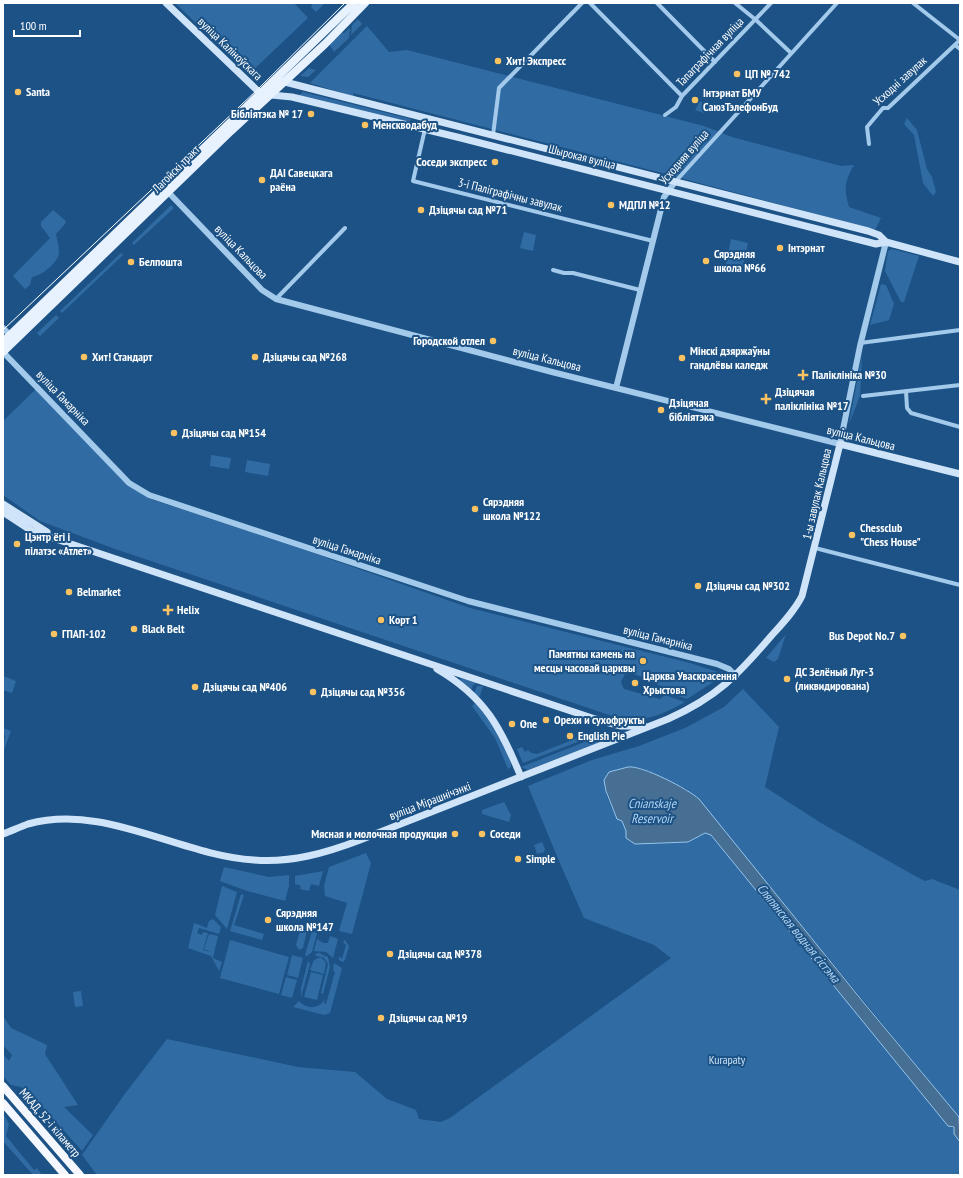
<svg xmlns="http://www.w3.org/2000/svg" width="963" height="1178" viewBox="0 0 963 1178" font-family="'PT Sans Narrow',sans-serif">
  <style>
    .green { fill: #306ca3 }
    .water { fill: #476e93; stroke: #96c6ed }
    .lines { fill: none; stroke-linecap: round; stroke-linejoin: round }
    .minor { stroke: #a3c9eb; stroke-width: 4 }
    .tertiary { stroke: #a3c9eb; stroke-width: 6 }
    .secondary { stroke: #cfe4f8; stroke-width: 7 }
    .primary { stroke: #e8f2fe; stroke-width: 8 }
    .trunk { stroke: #f4f8fe; stroke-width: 8 }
    .tram { stroke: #fff; stroke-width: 1 }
    .poi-dot { fill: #fbc261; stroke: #1c5285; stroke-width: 1.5 }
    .labels { text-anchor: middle; stroke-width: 4; stroke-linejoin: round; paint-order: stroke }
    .street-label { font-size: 12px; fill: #fff; stroke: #1c5285 }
    .poi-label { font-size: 12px; font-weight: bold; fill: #fff; stroke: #1c5285; text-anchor: start }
    .park-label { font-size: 12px; fill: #c8e2f8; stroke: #1c5285 }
    .water-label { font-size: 13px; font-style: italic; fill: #afd3f2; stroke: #1c5285 }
  </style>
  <rect width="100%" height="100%" fill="#1c5285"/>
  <!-- green -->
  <path class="green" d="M 175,3 L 294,3 L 308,18 L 249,74 Z
    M 313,3 L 325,3 L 316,12 L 311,7 Z
    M 358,19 L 362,24 L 351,35 L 352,25 Z
    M 367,26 L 389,52 L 407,50 L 704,126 L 732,137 L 841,166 L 854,165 C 844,182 844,189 849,207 L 881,218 L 875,230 L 662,173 L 353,93 L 354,97 L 310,83 Z
    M 350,28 L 349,38 L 334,52 L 329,44 L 341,32 L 344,33 Z
    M 309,68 L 316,70 L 308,77 L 300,76 Z
    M 303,92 L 411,119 L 409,124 L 298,96 Z
    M 700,101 L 708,107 L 704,113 L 695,110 Z
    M 907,118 L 917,130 L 927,169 L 932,177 L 936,192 L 933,196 L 923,183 L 914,135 L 904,124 Z
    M 171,205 L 174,208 L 134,245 L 132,243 Z
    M 53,210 L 66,221 L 65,224 L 56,234 C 57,240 59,247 59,253 C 58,263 41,276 32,277 L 30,285 L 25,289 L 13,276 L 50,238 L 41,226 L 41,222 Z
    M 524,232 L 536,235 L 533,251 L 520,248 Z
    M 731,239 L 748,243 L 742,271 L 725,268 Z
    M 892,249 L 919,256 L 904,302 L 901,302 L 885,271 L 888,251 Z
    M 121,253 L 123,255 L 62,313 L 60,311 Z
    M 881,284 L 886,285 L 894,304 L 889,320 L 870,325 Z
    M 56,315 L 59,318 L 40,336 L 37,333 Z
    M 862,355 L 860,396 L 849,424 Z
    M 36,389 L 127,485 L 153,500 L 256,533 L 470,608 L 690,663 L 715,671 L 717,672 L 718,679 L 687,699 L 666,692 L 664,687 C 653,684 636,671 625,674 L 621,682 L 624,689 L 660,699 L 665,695 L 685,702 C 666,713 643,723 621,719 L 115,549 L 40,521 L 3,495 L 3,421 Z
    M 211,455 L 231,458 L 229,469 L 210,466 Z
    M 247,460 L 270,464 L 268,476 L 245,472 Z
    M 786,634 L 778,659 L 774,662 L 766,658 Z
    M 3,676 L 16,681 L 12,693 L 3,690 Z
    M 461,678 L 477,683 L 473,685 L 471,690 L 460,680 Z
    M 477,686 L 483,686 L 480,696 L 478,697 L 474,693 Z
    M 743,689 L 779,727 L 765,787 L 821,823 L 917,877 L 925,881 L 932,879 L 960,890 L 960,1125 L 959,1117 L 698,799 L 686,789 L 640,768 L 628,767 L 609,772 C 600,790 610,802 617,819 L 622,821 L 626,831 L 635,844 L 688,842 L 705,833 L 711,835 L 948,1126 L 955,1129 L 954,1134 L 960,1142 L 960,1172 L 956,1175 L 97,1175 L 82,1155 L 124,1095 L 167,1039 L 298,1067 L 355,1072 L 387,1099 L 416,1110 L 419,1119 L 441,1122 L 450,1118 L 671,958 L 654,945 L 584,918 L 559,861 L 528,786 L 592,760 L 639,746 L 685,728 L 724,707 Z
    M 476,703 C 486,717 513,750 511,767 L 508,769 L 495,738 L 472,706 Z
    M 3,728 L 11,731 L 3,752 L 5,736 Z
    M 592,732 L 598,734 L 523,763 L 517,749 L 522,747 L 525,752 L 528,750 L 531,753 L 537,754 Z
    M 610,732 L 608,739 L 528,770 L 521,767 Z
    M 504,802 L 511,815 L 509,822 L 482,814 L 482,810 Z
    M 542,842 L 545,849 L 544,852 L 537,854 L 534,845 Z
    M 366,853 L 371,863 L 352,934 L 339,931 L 347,903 L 325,896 L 324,886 L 329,867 Z
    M 224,867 L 269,877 L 289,875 L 289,886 L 285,901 L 247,891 L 220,881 Z
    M 323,871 L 319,886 L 311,884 L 309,891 L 300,889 L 301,886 L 295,884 L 295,876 Z
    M 222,886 L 237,892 L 227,929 L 215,915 Z
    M 241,894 L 244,895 L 234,925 L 264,934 L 262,940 L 230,931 Z
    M 213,919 L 221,927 L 219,934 L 199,928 L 197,933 L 202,935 L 203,932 L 208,933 L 203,950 L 211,952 L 204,949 L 209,934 L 218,936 L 213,958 L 222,962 L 219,971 L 211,956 L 188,948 L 194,923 L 207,928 L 209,921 Z
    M 303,929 L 307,931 L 303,948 L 299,950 L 296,945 L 300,931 Z
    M 312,931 L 317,933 L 312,952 L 307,956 L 305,955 Z
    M 330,936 L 338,939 L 333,958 L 326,952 L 314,951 L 317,939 L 323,943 L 328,943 Z
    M 230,940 L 289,957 L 279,994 L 220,978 Z
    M 345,940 L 349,946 L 345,960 L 343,962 L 339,960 L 339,956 L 342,959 L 346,945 L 343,942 Z
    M 319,953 L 328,957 L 330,967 L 323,994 L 321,993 L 328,964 L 323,957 L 316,956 L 315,954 Z
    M 292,955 L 303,958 L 298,978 L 287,975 Z
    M 321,957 L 326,963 L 324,974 L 310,970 L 314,960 Z
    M 308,961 L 310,964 L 301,997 L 301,988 Z
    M 334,963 L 342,968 L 330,1013 L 324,1015 L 293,1007 L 299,1001 C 307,1010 319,1009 325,999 L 324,1003 L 326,1004 L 335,972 L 333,971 Z
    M 311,972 L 323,975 L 317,1000 L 304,997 Z
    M 286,977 L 297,980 L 292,998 L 281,995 Z
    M 81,991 L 83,1006 L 75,1007 L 73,992 Z
    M 3,1016 L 11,1028 L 47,1045 L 45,1054 L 78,1105 L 64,1107 L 93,1135 L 82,1151 L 42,1106 L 39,1108 L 21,1087 L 11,1085 L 3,1076 L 3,1054 L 9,1061 L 12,1055 L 3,1045 Z
    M 3,1113 L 9,1124 L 6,1136 L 34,1170 L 37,1168 L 42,1175 L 33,1175 L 3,1141 Z"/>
  <!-- water -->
  <path class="water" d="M 628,767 C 642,765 688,789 699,799 L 864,1003 L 959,1117 L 960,1142 L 954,1134 L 954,1127 L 948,1126 L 711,835 L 705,833 L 688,842 L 635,844 L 626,838 L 626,831 L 622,821 L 617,819 L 606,791 L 604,780 L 609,772 Z"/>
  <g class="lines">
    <!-- minor -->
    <path class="minor" d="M 590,3 L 682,96
      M 657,3 L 715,62
      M 735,3 L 756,20 L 791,53
      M 913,3 L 960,40
      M 955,45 L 960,49
      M 665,115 L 676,107 L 682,96 L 771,3
      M 425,129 L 413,181 L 653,241
      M 493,135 L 499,88 L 582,3
      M 869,144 L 867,127 L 883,108 L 888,108 L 960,40
      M 675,182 L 837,3
      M 553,270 L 564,273 L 573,273 L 640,290
      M 276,299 L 345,228
      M 860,343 L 960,330
      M 906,391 L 907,408 L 911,413 L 960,427
      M 863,396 L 960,385
      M 815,548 L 960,585"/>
    <!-- tertiary -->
    <path class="tertiary" d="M 169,193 L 262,290 L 276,299 L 552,372 L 840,444 L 860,346 L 886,242
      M 3,328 L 10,335 L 8,339
      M 3,352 L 129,483 L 149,495 L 468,601 L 717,664 L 729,669 L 736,676
      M 616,388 L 664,197 L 675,182"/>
    <!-- secondary -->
    <path class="secondary" d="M 166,3 L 261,94 L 292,97 L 461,138 L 876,244 L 886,242 L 960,262
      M 281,81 L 868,231 L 879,235 L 886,242
      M 3,504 L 47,532
      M 3,512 L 32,531 L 62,541 L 595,719 L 621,726 L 644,726
      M 437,669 C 485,697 501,728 521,777
      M 3,834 C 11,831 20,827 28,824 C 105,803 178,855 254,860 C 291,863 326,853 360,840 L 668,719 C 717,697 738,675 772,635 C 783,623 795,610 802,596 L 840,444 L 960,474"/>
    <!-- primary -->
    <path class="primary" d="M 3,342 L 354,3
      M 3,352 L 231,131 L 325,44 L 365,3"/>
    <!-- trunk -->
    <path class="trunk" d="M 3,1086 L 80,1175
      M 3,1103 L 65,1175"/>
    <!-- tram -->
    <path class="tram" d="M 3,330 L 257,90 L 345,3"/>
  </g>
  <!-- markers -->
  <g class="poi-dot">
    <circle cx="498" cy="61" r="4"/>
    <circle cx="737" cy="74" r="4"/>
    <circle cx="18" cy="92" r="4"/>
    <circle cx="695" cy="100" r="4"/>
    <circle cx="311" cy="114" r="4"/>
    <circle cx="365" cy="125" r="4"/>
    <circle cx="495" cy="162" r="4"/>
    <circle cx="262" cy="180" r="4"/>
    <circle cx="611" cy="205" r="4"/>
    <circle cx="421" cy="210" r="4"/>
    <circle cx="780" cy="248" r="4"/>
    <circle cx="706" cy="261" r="4"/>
    <circle cx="131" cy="262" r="4"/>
    <circle cx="493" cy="341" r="4"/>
    <circle cx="84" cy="357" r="4"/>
    <circle cx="255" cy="357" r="4"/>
    <circle cx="682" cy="358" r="4"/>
    <path d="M801 369h4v4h4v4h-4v4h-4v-4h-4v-4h4z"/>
    <path d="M764 393h4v4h4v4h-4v4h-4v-4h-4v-4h4z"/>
    <circle cx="661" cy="410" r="4"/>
    <circle cx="174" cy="433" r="4"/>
    <circle cx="475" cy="509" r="4"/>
    <circle cx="852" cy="535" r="4"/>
    <circle cx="17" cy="544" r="4"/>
    <circle cx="698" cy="586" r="4"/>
    <circle cx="69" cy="592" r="4"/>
    <path d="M166 604h4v4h4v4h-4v4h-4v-4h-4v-4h4z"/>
    <circle cx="381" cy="620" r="4"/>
    <circle cx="134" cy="629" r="4"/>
    <circle cx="54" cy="634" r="4"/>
    <circle cx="903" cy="636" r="4"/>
    <circle cx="643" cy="661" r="4"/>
    <circle cx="787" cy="679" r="4"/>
    <circle cx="635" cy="683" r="4"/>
    <circle cx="195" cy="687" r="4"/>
    <circle cx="313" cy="692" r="4"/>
    <circle cx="546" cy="720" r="4"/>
    <circle cx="512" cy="724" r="4"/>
    <circle cx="570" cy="736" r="4"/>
    <circle cx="455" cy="834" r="4"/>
    <circle cx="482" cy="834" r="4"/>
    <circle cx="518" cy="859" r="4"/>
    <circle cx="268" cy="920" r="4"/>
    <circle cx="390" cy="954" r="4"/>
    <circle cx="381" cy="1018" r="4"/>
  </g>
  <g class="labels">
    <!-- street labels -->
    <g class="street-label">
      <text transform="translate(230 49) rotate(44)" y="4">вуліца Каліноўскага</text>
      <text transform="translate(710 52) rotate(-46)" y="4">Тапаграфічная вуліца</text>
      <text transform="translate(900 81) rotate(-42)" y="4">Усходні завулак</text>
      <text transform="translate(582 157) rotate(14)" y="4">Шырокая вуліца</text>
      <text transform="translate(684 157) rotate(-49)" y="4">Усходняя вуліца</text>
      <text transform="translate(176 169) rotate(-45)" y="4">Лагойскі тракт</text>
      <text transform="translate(510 195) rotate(14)" y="4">3-і Паліграфічны завулак</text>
      <text transform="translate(241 252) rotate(46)" y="4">вуліца Кальцова</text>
      <text transform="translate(547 359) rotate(14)" y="4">вуліца Кальцова</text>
      <text transform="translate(63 398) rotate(46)" y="4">вуліца Гамарніка</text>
      <text transform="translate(861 438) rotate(14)" y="4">вуліца Кальцова</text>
      <text transform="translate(817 494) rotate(-77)" y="4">1-ы завулак Кальцова</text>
      <text transform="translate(347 550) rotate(18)" y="4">вуліца Гамарніка</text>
      <text transform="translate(658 638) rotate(14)" y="4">вуліца Гамарніка</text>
      <text transform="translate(430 801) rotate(-21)" y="4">вуліца Мірашнічэнкі</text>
      <text transform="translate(50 1123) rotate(49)" y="4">МКАД, 52-і кіламетр</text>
    </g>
    <!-- poi labels -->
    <g class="poi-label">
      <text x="506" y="65">Хит! Экспресс</text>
      <text x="745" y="78">ЦП № 742</text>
      <text x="26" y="96">Santa</text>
      <text x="703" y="97">Інтэрнат БМУ<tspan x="703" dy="14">СаюзТэлефонБуд</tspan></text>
      <text x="303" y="118" text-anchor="end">Бібліятэка № 17</text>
      <text x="373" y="129">Менскводабуд</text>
      <text x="487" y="166" text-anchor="end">Соседи экспресс</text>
      <text x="270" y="177">ДАІ Савецкага<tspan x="270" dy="14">раёна</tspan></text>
      <text x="619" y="209">МДПЛ №12</text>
      <text x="429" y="214">Дзіцячы сад №71</text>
      <text x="788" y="252">Інтэрнат</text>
      <text x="714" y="258">Сярэдняя<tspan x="714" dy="14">школа №66</tspan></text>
      <text x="139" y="266">Белпошта</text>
      <text x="485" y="345" text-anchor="end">Городской отлел</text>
      <text x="690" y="355">Мінскі дзяржаўны<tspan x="690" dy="14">гандлёвы каледж</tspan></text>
      <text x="92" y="361">Хит! Стандарт</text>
      <text x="263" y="361">Дзіцячы сад №268</text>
      <text x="812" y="379">Паліклініка №30</text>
      <text x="775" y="396">Дзіцячая<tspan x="775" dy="14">паліклініка №17</tspan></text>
      <text x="669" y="407">Дзіцячая<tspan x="669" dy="14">бібліятэка</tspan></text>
      <text x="182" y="437">Дзіцячы сад №154</text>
      <text x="483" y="506">Сярэдняя<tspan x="483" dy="14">школа №122</tspan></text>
      <text x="860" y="532">Chessclub<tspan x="860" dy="14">"Chess House"</tspan></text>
      <text x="25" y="541">Цэнтр ёгі і<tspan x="25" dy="14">пілатэс «Атлет»</tspan></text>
      <text x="706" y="590">Дзіцячы сад №302</text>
      <text x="77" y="596">Belmarket</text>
      <text x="177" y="614">Helix</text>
      <text x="389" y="624">Корт 1</text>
      <text x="142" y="633">Black Belt</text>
      <text x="62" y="638">ГПАП-102</text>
      <text x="895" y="640" text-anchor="end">Bus Depot No.7</text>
      <text x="635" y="658" text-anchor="end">Памятны камень на<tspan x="635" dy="14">месцы часовай царквы</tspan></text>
      <text x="795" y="676">ДС Зелёный Луг-3<tspan x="795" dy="14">(ликвидирована)</tspan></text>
      <text x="643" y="680">Царква Уваскрасення<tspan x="643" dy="14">Хрыстова</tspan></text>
      <text x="203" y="691">Дзіцячы сад №406</text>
      <text x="321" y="696">Дзіцячы сад №356</text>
      <text x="554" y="724">Орехи и сухофрукты</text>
      <text x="520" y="728">One</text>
      <text x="578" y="740">English Pie</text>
      <text x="447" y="838" text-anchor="end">Мясная и молочная продукция</text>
      <text x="490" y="838">Соседи</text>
      <text x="526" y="863">Simple</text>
      <text x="276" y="917">Сярэдняя<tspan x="276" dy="14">школа №147</tspan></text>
      <text x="398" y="958">Дзіцячы сад №378</text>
      <text x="389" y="1022">Дзіцячы сад №19</text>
    </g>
    <!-- park labels -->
    <g class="park-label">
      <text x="727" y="1064">Kurapaty</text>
    </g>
    <!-- water labels -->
    <g class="water-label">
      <text x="652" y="808">Cnianskaje<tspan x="652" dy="15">Reservoir</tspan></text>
      <text transform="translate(799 933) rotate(51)" y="5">Сляпянская водная сістэма</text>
    </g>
  </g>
  <!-- border -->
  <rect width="963" height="1178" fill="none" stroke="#ffffff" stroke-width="8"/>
  <!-- scale -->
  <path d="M14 30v6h66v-6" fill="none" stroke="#ffffff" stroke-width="2"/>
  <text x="20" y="30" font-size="12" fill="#ffffff" stroke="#1c5285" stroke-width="3" paint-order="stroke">100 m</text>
</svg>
